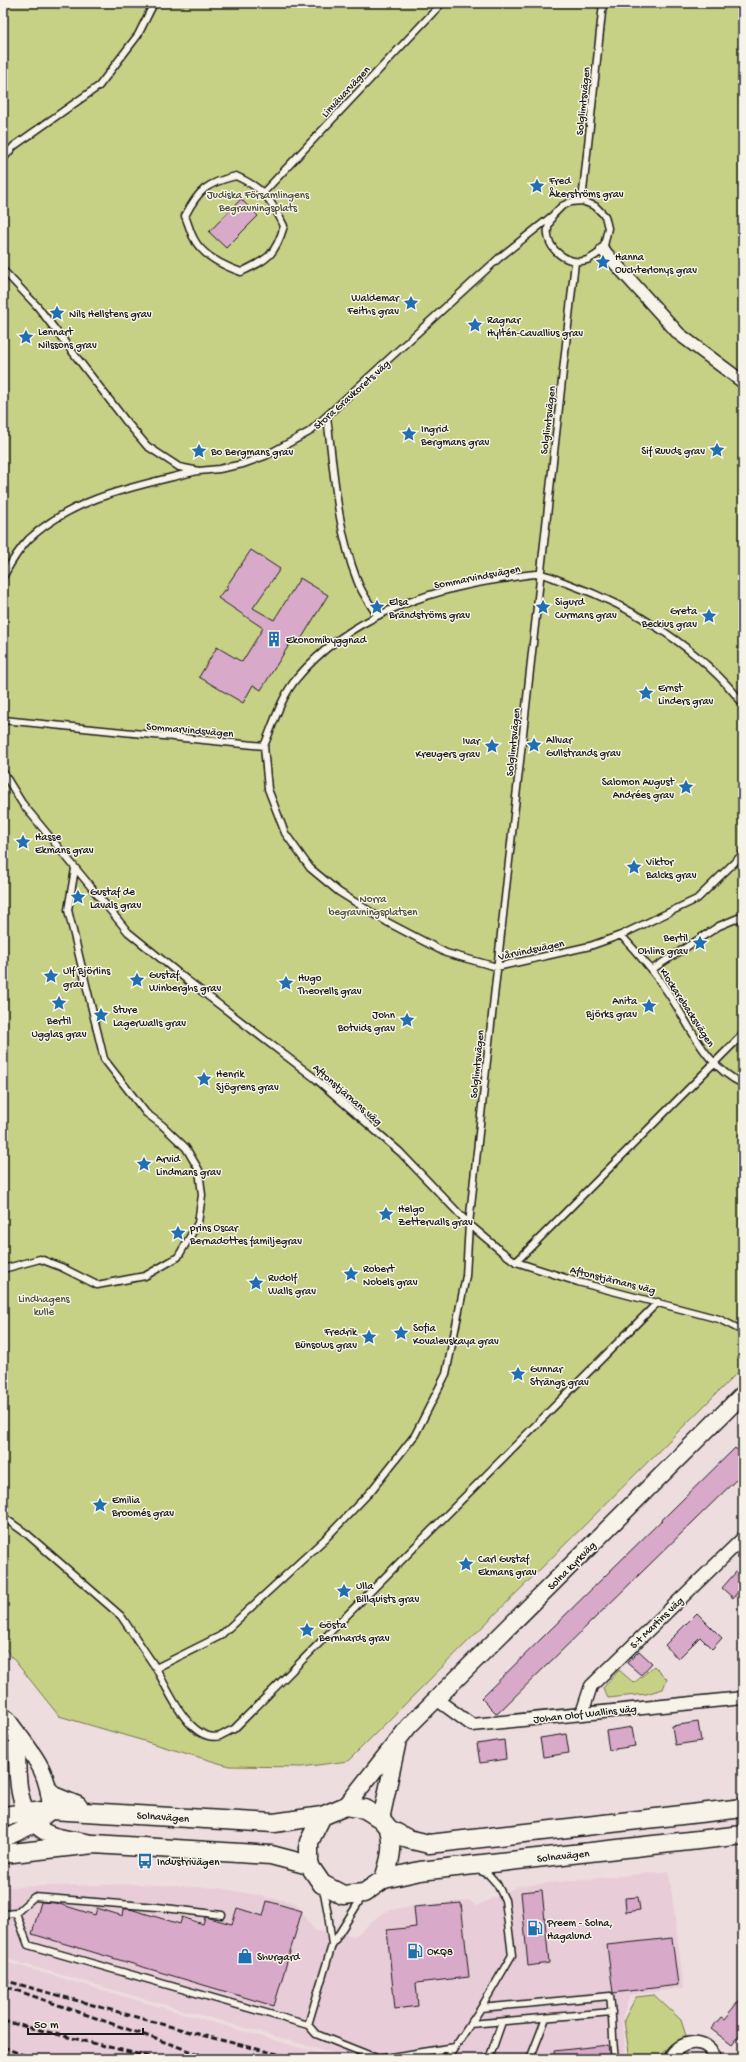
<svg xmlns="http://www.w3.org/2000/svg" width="746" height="2062" viewBox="0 0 746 2062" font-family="'Gochi Hand',sans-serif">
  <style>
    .built { fill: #e8cdd8 }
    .green { fill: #c6d185; stroke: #717650 }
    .building { fill: #d9a9c9; stroke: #1c1c1c }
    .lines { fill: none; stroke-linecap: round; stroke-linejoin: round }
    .service-casing { stroke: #1c1c1c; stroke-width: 9 }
    .minor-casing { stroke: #1c1c1c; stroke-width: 15 }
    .tertiary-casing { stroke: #1c1c1c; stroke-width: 19 }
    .secondary-casing { stroke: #1c1c1c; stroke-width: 21 }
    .service { stroke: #f7f3e8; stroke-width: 6 }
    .minor { stroke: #f7f3e8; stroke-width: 12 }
    .tertiary { stroke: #f7f3e8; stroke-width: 16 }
    .secondary { stroke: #f7f3e8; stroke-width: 18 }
    .rail { stroke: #1c1c1c; stroke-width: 3; stroke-dasharray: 6 3; stroke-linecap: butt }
    .labels { text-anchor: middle; stroke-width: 3; stroke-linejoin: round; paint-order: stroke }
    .street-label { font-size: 11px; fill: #1c1c1c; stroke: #f7f3e8 }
    .poi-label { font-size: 11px; fill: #1c1c1c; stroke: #f7f3e8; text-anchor: start }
    .park-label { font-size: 11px; fill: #4f523c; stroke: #f7f3e8 }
  </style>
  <rect width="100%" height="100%" fill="#eedddf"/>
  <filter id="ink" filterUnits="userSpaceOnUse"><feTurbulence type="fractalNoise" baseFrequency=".025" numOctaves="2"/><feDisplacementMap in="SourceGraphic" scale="8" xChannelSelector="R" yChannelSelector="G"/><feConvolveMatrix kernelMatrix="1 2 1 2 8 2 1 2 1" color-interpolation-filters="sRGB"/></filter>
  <g filter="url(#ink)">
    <!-- built -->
    <path class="built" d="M 669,1871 L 684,1988 L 630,1995 L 622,2018 L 626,2059 L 353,2059 L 3,1958 L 3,1887 L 140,1884 L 220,1888 L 296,1903 L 314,1930 L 355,1936 L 383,1912 L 404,1907 L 469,1900 L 476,1906 L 518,1886 Z
      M 3,1961 L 267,2038 L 338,2059 L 3,2059 Z"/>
    <!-- green -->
    <path class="green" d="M 3,3 L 743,3 L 743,1367 L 348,1761 L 302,1767 L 229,1766 L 59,1716 L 3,1646 Z
      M 654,1666 L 667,1679 L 663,1689 L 646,1694 L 608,1698 L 603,1688 L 619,1670 L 634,1683 Z
      M 654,1995 L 681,2020 L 686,2036 L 663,2052 L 661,2059 L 630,2059 L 624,2020 L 636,1997 Z"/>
    <!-- building -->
    <path class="building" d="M 241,199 L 258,216 L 226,248 L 209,232 Z
      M 251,550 L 280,569 L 253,608 L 274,620 L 300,578 L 328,595 L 300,641 L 294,637 L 261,690 L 253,685 L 243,703 L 199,677 L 217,647 L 242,662 L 263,628 L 218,598 L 224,590 L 226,591 L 228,588 L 226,587 Z
      M 735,1448 L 743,1455 L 743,1473 L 497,1714 L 481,1698 Z
      M 743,1564 L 743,1586 L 733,1598 L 722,1588 Z
      M 697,1613 L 722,1638 L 712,1649 L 700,1637 L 678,1659 L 665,1645 Z
      M 639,1651 L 652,1663 L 641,1675 L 627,1663 Z
      M 698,1722 L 701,1741 L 675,1745 L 672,1726 Z
      M 632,1727 L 635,1746 L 609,1750 L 606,1731 Z
      M 566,1734 L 569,1753 L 543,1757 L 540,1738 Z
      M 504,1740 L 506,1759 L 480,1763 L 477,1744 Z
      M 542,1890 L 549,1963 L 528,1966 L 521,1892 Z
      M 638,1897 L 640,1910 L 626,1912 L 625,1898 Z
      M 267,1901 L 302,1911 L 274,2006 L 32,1934 L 41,1902 L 56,1903 L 95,1915 L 97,1908 L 123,1916 L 124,1909 L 130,1909 L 180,1924 L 182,1917 L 203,1924 L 205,1917 L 232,1924 L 237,1908 L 263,1916 Z
      M 461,1903 L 469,1977 L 416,1983 L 418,2006 L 395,2009 L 387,1930 L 416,1927 L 414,1907 Z
      M 672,1938 L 678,1985 L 613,1993 L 607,1945 Z
      M 743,1996 L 743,2031 L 732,2045 L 711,2029 L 721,2017 L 724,2019 Z
      M 608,2045 L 610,2059 L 555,2059 L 554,2051 Z"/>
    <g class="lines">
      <!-- service casing -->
      <g class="service-casing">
        <path id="service" d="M 3,159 L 14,146 L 99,86 L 138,35 L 154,3
          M 236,176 C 264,189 271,199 284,226 C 275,256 268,259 241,272 C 224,266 201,255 193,237 C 190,231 188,223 185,216 C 199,189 207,183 236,176 Z
          M 263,193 L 442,3
          M 582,201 L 603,3
          M 3,270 L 37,306 L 125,420 L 147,446 L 179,467 L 199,471 L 219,469 L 243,464 L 265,456 L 309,432 L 499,258 L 552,216 L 562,206 L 571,202 L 582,201 L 595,206 L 605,216 L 608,228 L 603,250 C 598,253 593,258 587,260 C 568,266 545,249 548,228 C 549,224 551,220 552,216
          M 327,417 C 334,472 337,529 357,580 C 361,592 370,604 377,615
          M 3,577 C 10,564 19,549 29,539 C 75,496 139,486 197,471
          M 3,720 L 264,746 C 273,725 282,695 297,678 C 347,618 426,590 501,579 C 513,578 528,573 540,574 C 549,575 560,581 569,584 C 632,606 702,650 743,704
          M 264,746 L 268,789 L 285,833 L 310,868 L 339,892 L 387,922 L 446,953 L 497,967 L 590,946 L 621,935 L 697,899 L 743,854
          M 3,772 L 22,803 L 128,932 L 187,980 L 316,1079 L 400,1152 L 469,1224 L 501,1251 L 516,1262 L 578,1282 L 719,1319 L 743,1331
          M 621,935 C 637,953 653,970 666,990 C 691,1025 702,1064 743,1084
          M 651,970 L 719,926 L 743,916
          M 516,1262 L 743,1034
          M 3,1269 L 40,1259 L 61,1267 L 97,1285 L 145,1276 L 178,1257 L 198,1223 L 202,1195 L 199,1170 L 186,1148 L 162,1125 L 146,1113 L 104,1059 L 68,910 L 75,869
          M 3,1517 L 27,1534 L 121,1616 L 156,1668 L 220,1636 L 326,1538 L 371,1491 L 415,1435 L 446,1374 L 466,1276 L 469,1224 L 575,262
          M 156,1668 C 167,1688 190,1744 220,1736 C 224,1734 229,1731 234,1729 L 658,1302
          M 323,1888 L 328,1914 L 332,1945
          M 362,1897 L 332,1945 L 308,2025 L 316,2034 L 379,2059
          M 16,1913 L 28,1945 L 308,2025
          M 3,1914 L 16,1913 L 34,1897 L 157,1907 L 222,1915
          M 481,2008 L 610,1996 C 613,2017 612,2038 615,2059
          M 470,2024 L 612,2012
          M 378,2059 L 455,2047
          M 447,2059 L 481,2008 L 512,1955 L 505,1900 L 497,1884 L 488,1874 L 478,1870
          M 489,2059 L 502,2022
          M 530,2059 L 546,2018"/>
      </g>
      <!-- minor casing -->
      <g class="minor-casing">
        <path id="minor" d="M 603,250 L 679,334 L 743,382
          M 436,1699 L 472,1725 L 743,1698
          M 582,1713 L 591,1686 L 743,1538
          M 670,2059 C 678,2039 709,2036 715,2059"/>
      </g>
      <!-- tertiary casing -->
      <g class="tertiary-casing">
        <path id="tertiary" d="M 3,1717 L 7,1719 C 30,1752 49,1767 51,1810 L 35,1824 L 3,1839
          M 17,1733 C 18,1766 12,1812 45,1832 C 55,1838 77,1840 90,1843
          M 346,1806 L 409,1726 L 743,1394
          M 381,1819 L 397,1745"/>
      </g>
      <!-- secondary casing -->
      <g class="secondary-casing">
        <path id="secondary" d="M 50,1792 L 56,1797 L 78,1806
          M 3,1816 L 51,1810 L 274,1823 L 322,1816 L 346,1806 L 365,1809 L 381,1819 L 389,1829 L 408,1839 L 429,1844 L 743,1808
          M 322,1816 L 309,1842 L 309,1865 L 322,1884 L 343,1895 L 364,1893 L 384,1879 L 420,1871 L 743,1835
          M 3,1854 L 94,1844 L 271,1855 L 309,1865
          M 384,1879 C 390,1861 394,1847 389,1829"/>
      </g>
      <!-- service -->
      <use href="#service" class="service"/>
      <!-- minor -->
      <use href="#minor" class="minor"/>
      <!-- tertiary -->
      <use href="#tertiary" class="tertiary"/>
      <!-- secondary -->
      <use href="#secondary" class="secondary"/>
      <!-- rail -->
      <path class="rail" d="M 3,1980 L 201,2035 L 297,2059
        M 7,1987 L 213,2059
        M 3,2021 L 158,2059
        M 3,2047 L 33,2059
        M 3,2057 L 7,2059"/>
    </g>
  </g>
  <!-- icons -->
  <defs>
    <g id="sight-bare" transform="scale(1.2)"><path d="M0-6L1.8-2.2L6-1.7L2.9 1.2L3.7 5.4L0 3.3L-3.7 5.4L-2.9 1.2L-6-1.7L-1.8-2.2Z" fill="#1f6fb2" stroke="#f7f3e8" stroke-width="2.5" paint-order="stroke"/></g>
    <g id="building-bare" transform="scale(1.2)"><path d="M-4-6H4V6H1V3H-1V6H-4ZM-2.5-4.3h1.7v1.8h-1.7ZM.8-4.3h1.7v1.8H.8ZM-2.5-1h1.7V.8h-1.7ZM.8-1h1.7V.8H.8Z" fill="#1f6fb2" stroke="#f7f3e8" stroke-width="2.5" paint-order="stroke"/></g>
    <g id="bus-bare" transform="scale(1.2)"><path d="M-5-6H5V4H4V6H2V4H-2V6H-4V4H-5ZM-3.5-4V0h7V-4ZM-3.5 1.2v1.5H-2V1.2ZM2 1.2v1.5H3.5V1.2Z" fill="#1f6fb2" stroke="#f7f3e8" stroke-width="2.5" paint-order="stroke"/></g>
    <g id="fuel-bare" transform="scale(1.2)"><path d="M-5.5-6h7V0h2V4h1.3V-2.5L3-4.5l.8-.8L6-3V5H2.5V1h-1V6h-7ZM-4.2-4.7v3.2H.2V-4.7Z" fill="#1f6fb2" stroke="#f7f3e8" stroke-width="2.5" paint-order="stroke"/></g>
    <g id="shop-bare" transform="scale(1.2)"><path d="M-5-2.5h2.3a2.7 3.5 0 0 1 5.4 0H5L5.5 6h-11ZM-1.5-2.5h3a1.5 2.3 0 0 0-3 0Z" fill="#1f6fb2" stroke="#f7f3e8" stroke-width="2.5" paint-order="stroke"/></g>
  </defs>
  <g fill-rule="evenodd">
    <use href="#sight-bare" x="537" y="186"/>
    <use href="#sight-bare" x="603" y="262"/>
    <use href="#sight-bare" x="411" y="303"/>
    <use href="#sight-bare" x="57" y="313"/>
    <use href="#sight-bare" x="475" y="325"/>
    <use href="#sight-bare" x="26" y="337"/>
    <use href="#sight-bare" x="409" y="434"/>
    <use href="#sight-bare" x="717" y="450"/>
    <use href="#sight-bare" x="199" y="451"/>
    <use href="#sight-bare" x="377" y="607"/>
    <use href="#sight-bare" x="543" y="607"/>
    <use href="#sight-bare" x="709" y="616"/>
    <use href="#building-bare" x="274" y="639"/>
    <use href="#sight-bare" x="646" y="693"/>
    <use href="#sight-bare" x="534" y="745"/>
    <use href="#sight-bare" x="492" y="746"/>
    <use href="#sight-bare" x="686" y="787"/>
    <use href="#sight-bare" x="23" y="842"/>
    <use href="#sight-bare" x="634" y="867"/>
    <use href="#sight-bare" x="78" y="897"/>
    <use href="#sight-bare" x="700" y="943"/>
    <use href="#sight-bare" x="51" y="976"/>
    <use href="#sight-bare" x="137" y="980"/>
    <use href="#sight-bare" x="286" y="983"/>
    <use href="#sight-bare" x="59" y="1003"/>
    <use href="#sight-bare" x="649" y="1006"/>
    <use href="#sight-bare" x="101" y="1015"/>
    <use href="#sight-bare" x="407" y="1020"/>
    <use href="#sight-bare" x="204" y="1079"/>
    <use href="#sight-bare" x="144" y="1164"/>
    <use href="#sight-bare" x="386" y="1214"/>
    <use href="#sight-bare" x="178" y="1233"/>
    <use href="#sight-bare" x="351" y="1274"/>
    <use href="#sight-bare" x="256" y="1283"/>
    <use href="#sight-bare" x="401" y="1333"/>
    <use href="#sight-bare" x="369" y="1337"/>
    <use href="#sight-bare" x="518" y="1374"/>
    <use href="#sight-bare" x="100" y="1505"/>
    <use href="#sight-bare" x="466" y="1564"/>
    <use href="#sight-bare" x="344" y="1591"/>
    <use href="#sight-bare" x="307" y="1630"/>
    <use href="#bus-bare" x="145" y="1861"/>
    <use href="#fuel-bare" x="535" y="1928"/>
    <use href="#fuel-bare" x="415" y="1951"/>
    <use href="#shop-bare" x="245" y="1956"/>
  </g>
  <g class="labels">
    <!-- street labels -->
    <g class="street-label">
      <text transform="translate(345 91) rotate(-47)" y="4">Linvävarvägen</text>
      <text transform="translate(582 101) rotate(-84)" y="4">Solglimtsvägen</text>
      <text transform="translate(351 394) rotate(-42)" y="4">Stora Gravkorets väg</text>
      <text transform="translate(547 420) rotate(-83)" y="4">Solglimtsvägen</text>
      <text transform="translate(477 576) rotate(-11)" y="4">Sommarvindsvägen</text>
      <text transform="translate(190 729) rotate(5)" y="4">Sommarvindsvägen</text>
      <text transform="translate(512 742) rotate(-84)" y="4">Solglimtsvägen</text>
      <text transform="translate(531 949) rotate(-12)" y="4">Vårvindsvägen</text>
      <text transform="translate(688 1007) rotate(57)" y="4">Klockarebacksvägen</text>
      <text transform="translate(476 1064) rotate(-84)" y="4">Solglimtsvägen</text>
      <text transform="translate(348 1094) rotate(41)" y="4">Aftonstjärnans väg</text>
      <text transform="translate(613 1279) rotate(14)" y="4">Aftonstjärnans väg</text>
      <text transform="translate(571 1565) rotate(-45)" y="4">Solna kyrkväg</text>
      <text transform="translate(656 1622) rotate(-44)" y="4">S:t Martins väg</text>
      <text transform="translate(585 1713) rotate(-6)" y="4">Johan Olof Wallins väg</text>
      <text transform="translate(163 1816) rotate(4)" y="4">Solnavägen</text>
      <text transform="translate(563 1855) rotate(-6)" y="4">Solnavägen</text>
    </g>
    <!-- poi labels -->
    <g class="poi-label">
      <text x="549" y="184">Fred<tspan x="549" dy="13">Åkerströms grav</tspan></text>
      <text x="615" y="260">Hanna<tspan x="615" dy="13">Ouchterlonys grav</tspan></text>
      <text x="399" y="301" text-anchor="end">Waldemar<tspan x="399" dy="13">Feiths grav</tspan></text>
      <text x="69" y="317">Nils Hellstens grav</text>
      <text x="487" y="323">Ragnar<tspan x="487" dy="13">Hyltén-Cavallius grav</tspan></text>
      <text x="38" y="335">Lennart<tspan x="38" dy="13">Nilssons grav</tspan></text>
      <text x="421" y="432">Ingrid<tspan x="421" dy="13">Bergmans grav</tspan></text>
      <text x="705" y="454" text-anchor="end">Sif Ruuds grav</text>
      <text x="211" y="455">Bo Bergmans grav</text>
      <text x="389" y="605">Elsa<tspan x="389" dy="13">Brändströms grav</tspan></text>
      <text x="555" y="605">Sigurd<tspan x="555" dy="13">Curmans grav</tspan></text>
      <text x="697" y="614" text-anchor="end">Greta<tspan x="697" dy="13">Beckius grav</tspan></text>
      <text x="286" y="643">Ekonomibyggnad</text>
      <text x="658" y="691">Ernst<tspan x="658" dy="13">Linders grav</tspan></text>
      <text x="546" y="743">Allvar<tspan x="546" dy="13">Gullstrands grav</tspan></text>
      <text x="480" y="744" text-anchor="end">Ivar<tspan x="480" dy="13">Kreugers grav</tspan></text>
      <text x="674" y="785" text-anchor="end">Salomon August<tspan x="674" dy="13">Andrées grav</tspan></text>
      <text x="35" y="840">Hasse<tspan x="35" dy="13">Ekmans grav</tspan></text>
      <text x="646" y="865">Viktor<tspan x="646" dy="13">Balcks grav</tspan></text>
      <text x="90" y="895">Gustaf de<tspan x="90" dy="13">Lavals grav</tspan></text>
      <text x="688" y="941" text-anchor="end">Bertil<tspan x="688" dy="13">Ohlins grav</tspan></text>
      <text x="63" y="974">Ulf Björlins<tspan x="63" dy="13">grav</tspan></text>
      <text x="149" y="978">Gustaf<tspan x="149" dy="13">Winberghs grav</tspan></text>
      <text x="298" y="981">Hugo<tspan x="298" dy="13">Theorells grav</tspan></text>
      <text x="637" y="1004" text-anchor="end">Anita<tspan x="637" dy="13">Björks grav</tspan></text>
      <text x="113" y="1013">Sture<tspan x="113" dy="13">Lagerwalls grav</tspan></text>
      <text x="395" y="1018" text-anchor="end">John<tspan x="395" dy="13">Botvids grav</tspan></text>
      <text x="59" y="1024" text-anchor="middle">Bertil<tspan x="59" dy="13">Ugglas grav</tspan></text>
      <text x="216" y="1077">Henrik<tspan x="216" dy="13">Sjögrens grav</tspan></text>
      <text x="156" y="1162">Arvid<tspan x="156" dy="13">Lindmans grav</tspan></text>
      <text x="398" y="1212">Helgo<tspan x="398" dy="13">Zettervalls grav</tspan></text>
      <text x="190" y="1231">prins Oscar<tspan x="190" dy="13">Bernadottes familjegrav</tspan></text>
      <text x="363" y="1272">Robert<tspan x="363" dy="13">Nobels grav</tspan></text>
      <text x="268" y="1281">Rudolf<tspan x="268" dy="13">Walls grav</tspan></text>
      <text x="413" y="1331">Sofia<tspan x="413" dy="13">Kovalevskaya grav</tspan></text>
      <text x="357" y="1335" text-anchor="end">Fredrik<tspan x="357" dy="13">Bünsows grav</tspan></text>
      <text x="530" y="1372">Gunnar<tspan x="530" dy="13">Strängs grav</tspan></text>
      <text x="112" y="1503">Emilia<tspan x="112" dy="13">Broomés grav</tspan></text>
      <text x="478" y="1562">Carl Gustaf<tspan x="478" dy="13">Ekmans grav</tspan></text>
      <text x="356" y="1589">Ulla<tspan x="356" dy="13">Billquists grav</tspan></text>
      <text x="319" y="1628">Gösta<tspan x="319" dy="13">Bernhards grav</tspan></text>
      <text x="157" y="1865">Industrivägen</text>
      <text x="547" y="1926">Preem - Solna,<tspan x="547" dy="13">Hagalund</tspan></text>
      <text x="427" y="1955">OKQ8</text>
      <text x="257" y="1960">Shurgard</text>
    </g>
    <!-- park labels -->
    <g class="park-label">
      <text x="258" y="198">Judiska Församlingens<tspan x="258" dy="13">Begravningsplats</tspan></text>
      <text x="373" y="902">Norra<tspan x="373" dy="13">begravningsplatsen</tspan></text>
      <text x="44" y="1302">Lindhagens<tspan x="44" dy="13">kulle</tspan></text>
    </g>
  </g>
  <!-- margin -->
  <rect width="746" height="2062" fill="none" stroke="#f7f3e8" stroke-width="16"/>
  <rect x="8" y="8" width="730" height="2046" fill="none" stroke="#1c1c1c" stroke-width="1.5" filter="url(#ink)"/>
  <!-- scale -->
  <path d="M28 2028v6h115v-6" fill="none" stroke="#1c1c1c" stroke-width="2"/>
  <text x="34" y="2028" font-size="12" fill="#1c1c1c" stroke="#f7f3e8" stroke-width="3" paint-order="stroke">50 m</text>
</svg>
